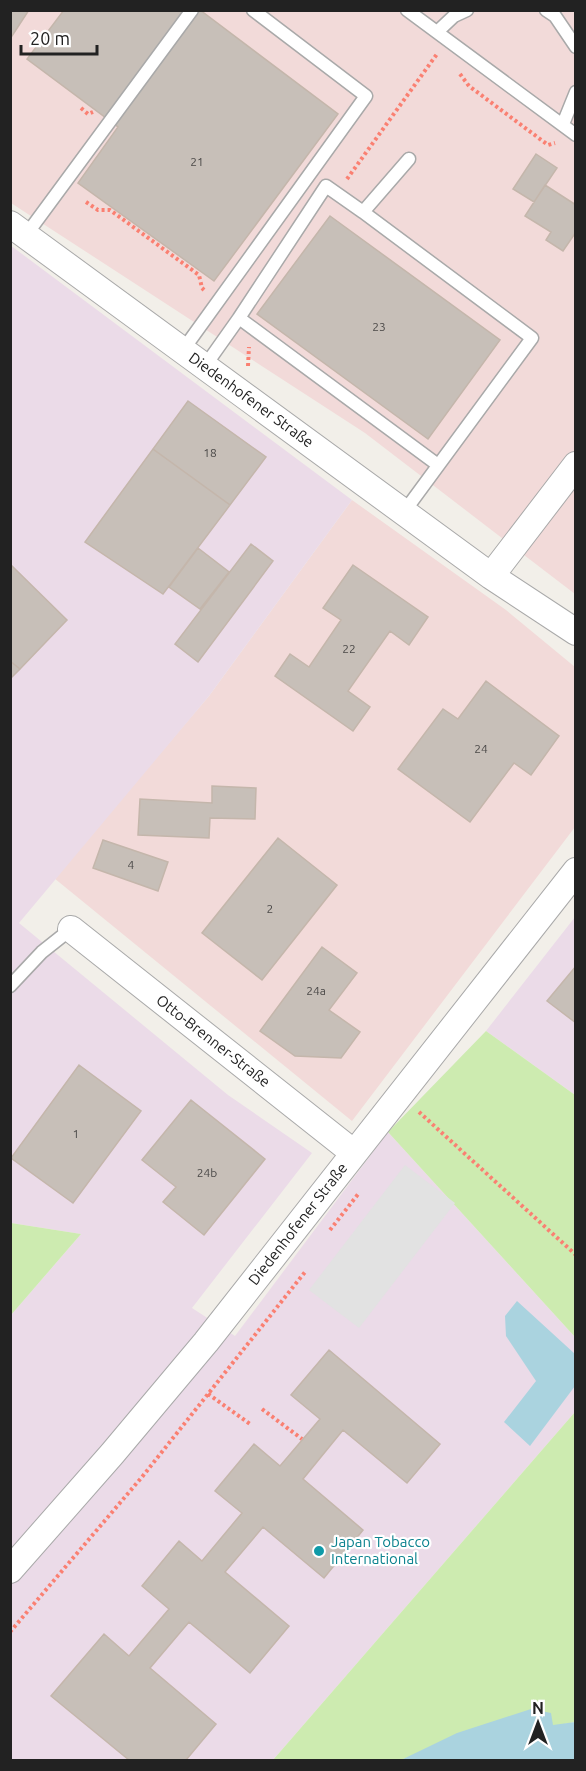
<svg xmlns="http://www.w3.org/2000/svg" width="586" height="1771" viewBox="0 0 586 1771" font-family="Ubuntu,sans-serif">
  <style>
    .commercial { fill: #f2dad9 }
    .industrial { fill: #ebdbe8 }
    .grass { fill: #cdebb0 }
    .parking { fill: #e2e2e2 }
    .water { fill: #aad3df }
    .building { fill: #c7bfb8; stroke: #c4b6ab; stroke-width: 1.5 }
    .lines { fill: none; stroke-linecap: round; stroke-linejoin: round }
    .service-casing { stroke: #a9a9a9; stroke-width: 15 }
    .minor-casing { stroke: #a9a9a9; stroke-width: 28 }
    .path { stroke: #fa8072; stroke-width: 4; stroke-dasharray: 3 3; stroke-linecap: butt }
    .service { stroke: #fff; stroke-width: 12 }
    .minor { stroke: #fff; stroke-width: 26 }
    .culture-dot { fill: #0f9aa8; stroke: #fff; stroke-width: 2 }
    .labels { text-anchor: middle; stroke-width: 4.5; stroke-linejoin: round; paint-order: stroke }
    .number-label { font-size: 12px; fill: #4b4948 }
    .street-label { font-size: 15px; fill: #222; stroke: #fff }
    .culture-label { font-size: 15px; fill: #0d838f; stroke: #fff; text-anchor: start }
  </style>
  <rect width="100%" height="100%" fill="#f2efe9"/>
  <!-- commercial -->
  <path class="commercial" d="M 10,11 L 575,11 L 575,594 L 365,433 L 11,203 Z
    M 352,500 L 506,610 L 575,667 L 575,827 L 352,1121 L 54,878 L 209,696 Z"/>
  <!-- industrial -->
  <path class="industrial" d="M 10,245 L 352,500 L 209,696 L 19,923 L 228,1095 L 312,1153 L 192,1308 L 235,1336 L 388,1132 L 575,1337 L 575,1412 L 273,1760 L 11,1760 L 11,1315 L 81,1234 L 11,1223 Z
    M 575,917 L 575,1095 L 486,1031 Z"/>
  <!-- grass -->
  <path class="grass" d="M 486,1031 L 575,1095 L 575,1337 L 388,1132 Z
    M 11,1223 L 81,1234 L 11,1315 L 10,1223 Z
    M 575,1412 L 575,1722 L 423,1751 L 401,1760 L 273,1760 Z"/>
  <!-- parking -->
  <path class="parking" d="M 405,1165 L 455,1203 L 359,1328 L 309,1290 Z"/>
  <!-- water -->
  <path class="water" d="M 517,1301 L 575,1354 L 575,1386 L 530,1446 L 504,1422 L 536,1381 L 506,1336 L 505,1316 Z
    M 531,1709 L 551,1713 L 553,1725 L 575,1722 L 575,1760 L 401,1760 L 457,1733 Z"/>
  <!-- building -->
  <path class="building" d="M 10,10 L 29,10 L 10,39 Z
    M 64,10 L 200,10 L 338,114 L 214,281 L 78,183 L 118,127 L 27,59 Z
    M 536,154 L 557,168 L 534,202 L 513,189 Z
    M 545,185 L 576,205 L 576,232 L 563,251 L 546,240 L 551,232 L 525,216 Z
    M 330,216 L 500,340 L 428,439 L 257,314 Z
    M 188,401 L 266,457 L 230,505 L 153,449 Z
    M 153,449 L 230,505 L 163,594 L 85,542 Z
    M 251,544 L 273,561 L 198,662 L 175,644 Z
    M 198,548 L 229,572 L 200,609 L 169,587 Z
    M 10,564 L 67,620 L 20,669 L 10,661 Z
    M 353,565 L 428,617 L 409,645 L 390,631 L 348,691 L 370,707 L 353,731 L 275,676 L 290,654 L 309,667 L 341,620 L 323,608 Z
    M 10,661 L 20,669 L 10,679 Z
    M 486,681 L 559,736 L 531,775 L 514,763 L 470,822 L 398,769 L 443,709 L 458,719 Z
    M 212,786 L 256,788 L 255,819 L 210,818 L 209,838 L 138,835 L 140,799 L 212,803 Z
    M 278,838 L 337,885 L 262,980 L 202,933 Z
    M 103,840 L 168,862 L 158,891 L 93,868 Z
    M 322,947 L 357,973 L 329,1010 L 360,1032 L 341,1058 L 295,1056 L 260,1031 Z
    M 576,966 L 576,1023 L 547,1001 Z
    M 79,1065 L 141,1111 L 73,1203 L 11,1158 Z
    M 191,1100 L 265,1159 L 204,1235 L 163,1202 L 176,1187 L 142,1160 Z
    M 329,1350 L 440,1444 L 407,1483 L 343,1430 L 303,1479 L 363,1530 L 324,1578 L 263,1527 L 225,1572 L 289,1626 L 250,1673 L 189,1622 L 150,1668 L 216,1724 L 186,1760 L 129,1760 L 51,1696 L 104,1634 L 129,1656 L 169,1609 L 142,1586 L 179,1541 L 202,1561 L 242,1513 L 215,1491 L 254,1444 L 280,1466 L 320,1419 L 291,1395 Z"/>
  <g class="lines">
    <!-- service casing -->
    <g class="service-casing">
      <path id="service" d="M 407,10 L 576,135
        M 546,10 L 555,16 L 576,47
        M 437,32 L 454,16 L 467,10
        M 563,124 L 576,92
        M 363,212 L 326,186 L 239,318 L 438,465
        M 32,227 L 192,10
        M 183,350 L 366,96 L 253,10
        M 205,366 L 239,318
        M 404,512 L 532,338 L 363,212 L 409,159
        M 10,986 L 42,952 L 71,929"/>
    </g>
    <!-- minor casing -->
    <g class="minor-casing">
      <path id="minor" d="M 10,224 L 491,576 L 576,632
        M 491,576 L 576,465
        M 71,929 L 354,1153
        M 10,1570 L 112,1454 L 206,1342 L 576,871"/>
    </g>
    <!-- path -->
    <path class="path" d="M 460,74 L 469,86 L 548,145 L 555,143
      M 81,108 L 88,114 L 93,112
      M 347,179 L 437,54
      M 86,202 L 98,210 L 110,210 L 199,275 L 202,288 L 204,290
      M 248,366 L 249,347
      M 419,1112 L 576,1255
      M 330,1230 L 359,1193
      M 208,1394 L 250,1424
      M 262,1409 L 302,1439
      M 10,1632 L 142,1477 L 305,1272"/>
    <!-- service -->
    <use href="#service" class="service"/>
    <!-- minor -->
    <use href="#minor" class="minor"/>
  </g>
  <!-- markers -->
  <circle class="culture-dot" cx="319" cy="1551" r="6"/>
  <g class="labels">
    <!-- number labels -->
    <g class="number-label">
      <text x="197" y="166">21</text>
      <text x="379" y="331">23</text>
      <text x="210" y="457">18</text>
      <text x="349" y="653">22</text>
      <text x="481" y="753">24</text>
      <text x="131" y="869">4</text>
      <text x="270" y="913">2</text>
      <text x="316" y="995">24a</text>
      <text x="76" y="1138">1</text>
      <text x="207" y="1177">24b</text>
    </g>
    <!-- street labels -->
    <g class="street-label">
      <text transform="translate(251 400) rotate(36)" y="5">Diedenhofener Straße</text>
      <text transform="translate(213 1041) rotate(38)" y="5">Otto-Brenner-Straße</text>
      <text transform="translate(298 1224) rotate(-52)" y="5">Diedenhofener Straße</text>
    </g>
    <!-- culture labels -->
    <g class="culture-label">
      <text x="331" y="1547">Japan Tobacco<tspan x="331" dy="17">International</tspan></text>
    </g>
  </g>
  <!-- border -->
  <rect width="586" height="1771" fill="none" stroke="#222222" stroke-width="24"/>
  <!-- north arrow -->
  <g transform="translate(538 1723)" stroke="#ffffff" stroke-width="4.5" paint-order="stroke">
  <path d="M0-4.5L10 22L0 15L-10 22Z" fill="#222222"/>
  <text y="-9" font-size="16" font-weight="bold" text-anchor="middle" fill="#222222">N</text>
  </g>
  <!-- scale -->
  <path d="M21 45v9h76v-9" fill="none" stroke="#222222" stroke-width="3"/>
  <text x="30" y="45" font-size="18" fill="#222222" stroke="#ffffff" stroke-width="4.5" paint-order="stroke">20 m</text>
</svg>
